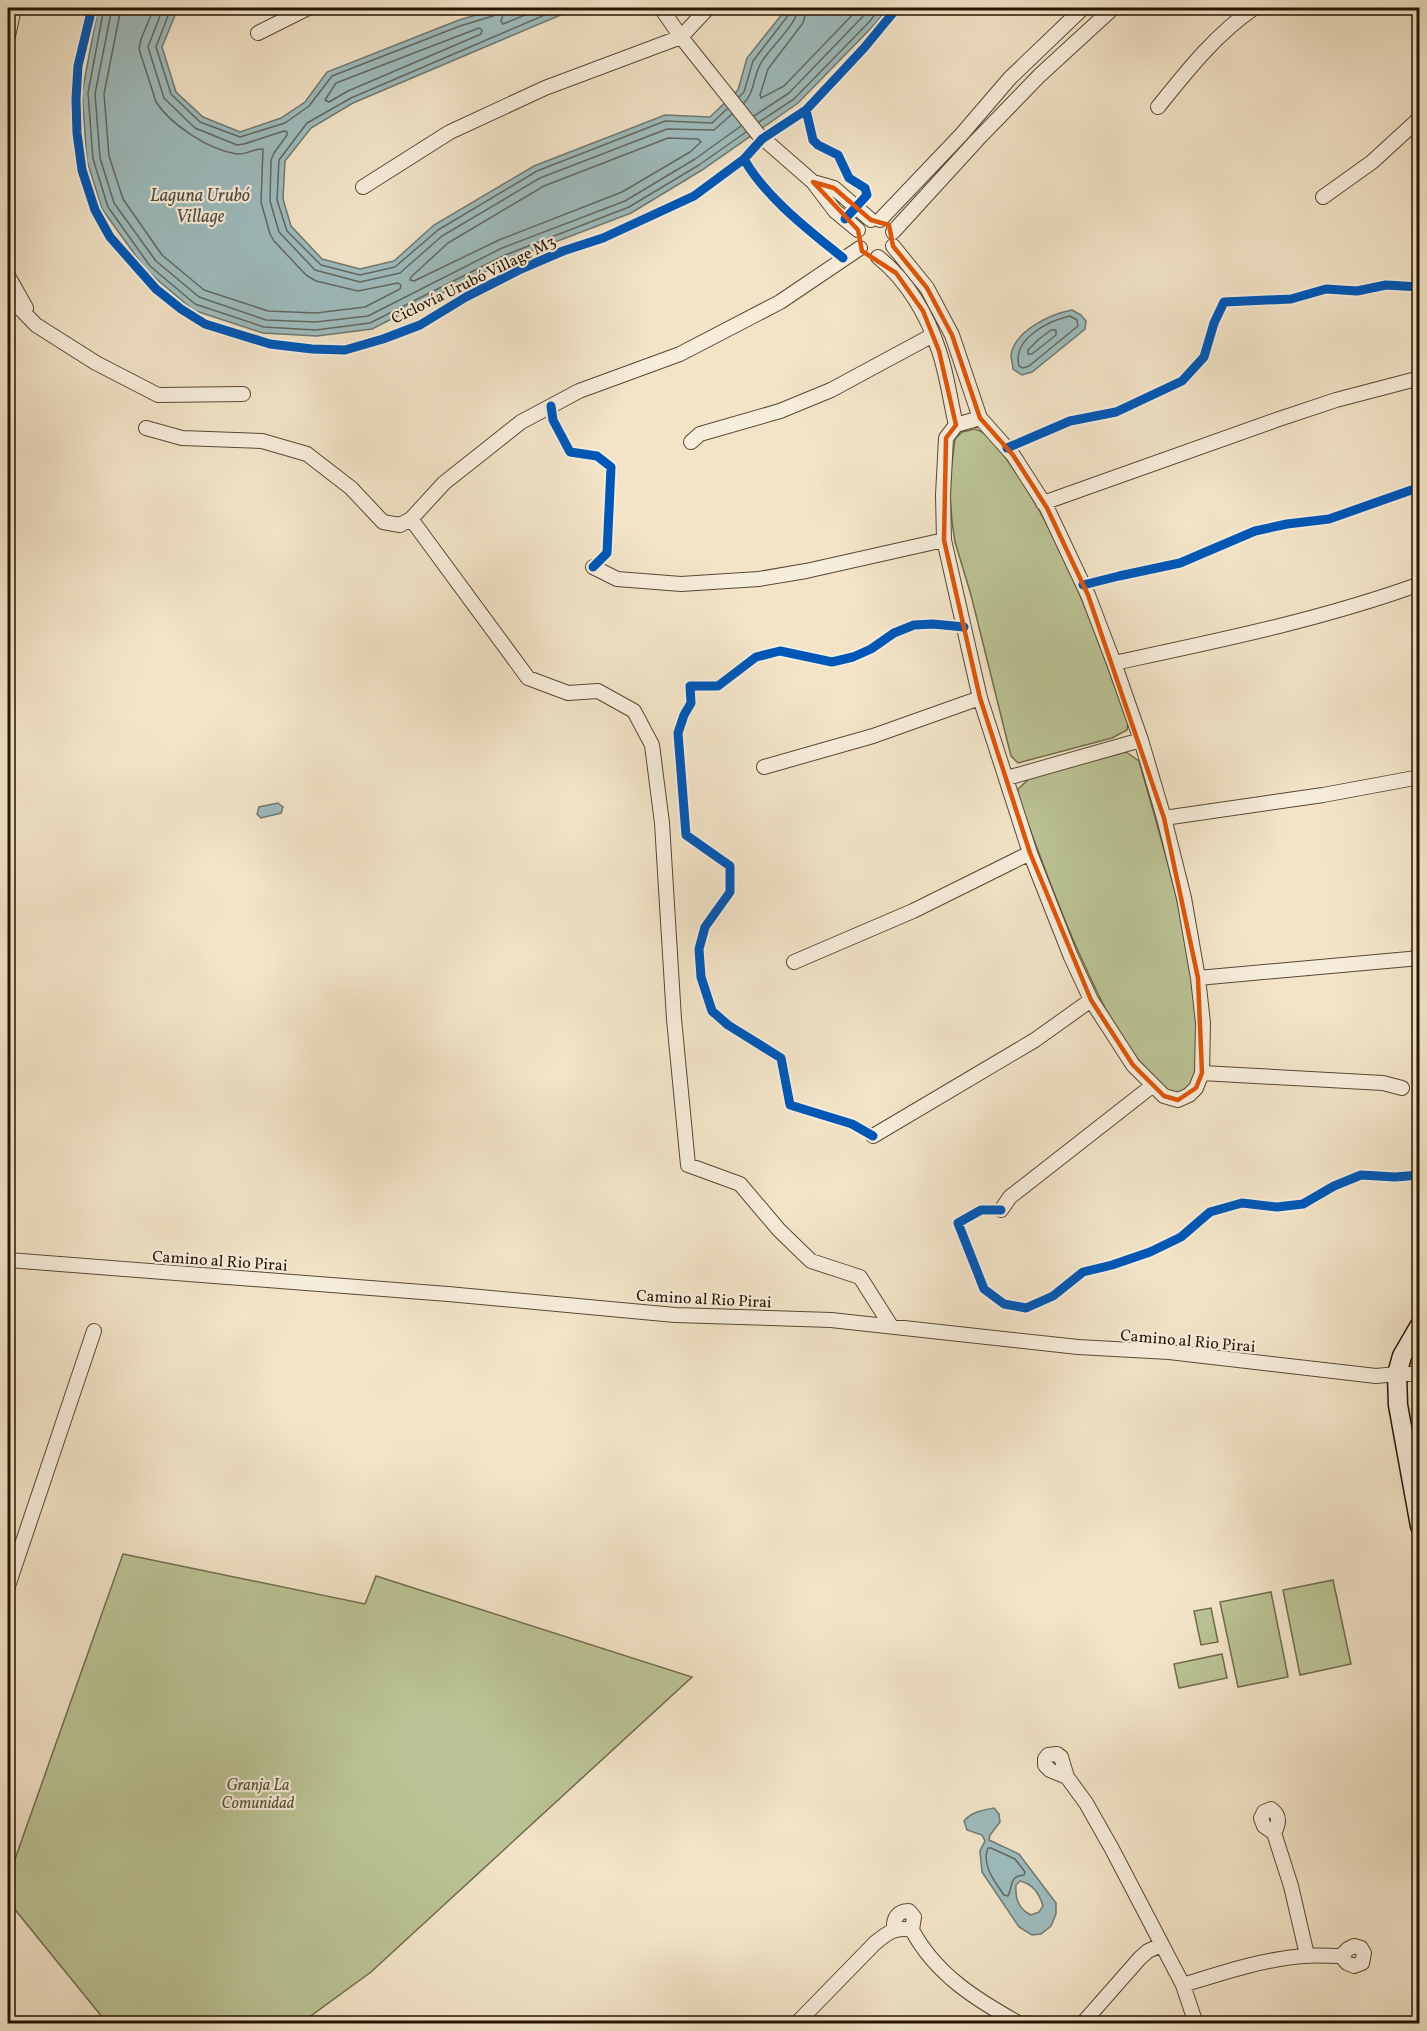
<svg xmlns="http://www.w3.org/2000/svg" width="1427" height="2031" viewBox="0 0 1427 2031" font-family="Vollkorn,serif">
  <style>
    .green { fill: #bbc496; stroke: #706c4c; stroke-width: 1.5 }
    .water { fill: #9ebcbe; stroke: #6e7972; stroke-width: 1.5; fill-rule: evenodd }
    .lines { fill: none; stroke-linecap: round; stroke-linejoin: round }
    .shore { stroke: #626860; stroke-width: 1.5 }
    .street-casing { stroke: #584833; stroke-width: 16 }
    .secondary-casing { stroke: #251401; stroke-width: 21 }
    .street { stroke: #f7eddb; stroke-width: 14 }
    .secondary { stroke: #f7eddb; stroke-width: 18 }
    .cycleway-casing { stroke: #f7eddb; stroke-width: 13 }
    .cycleway { stroke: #0057b8; stroke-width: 9 }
    .marked { fill: none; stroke: #de560b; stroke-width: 4.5; stroke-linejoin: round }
    .labels { text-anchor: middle; stroke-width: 4.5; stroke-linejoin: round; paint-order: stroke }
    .street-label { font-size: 16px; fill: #251401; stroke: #f7eddb }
    .park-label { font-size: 16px; font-style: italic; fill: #5a5235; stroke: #f7eddb }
    .water-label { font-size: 18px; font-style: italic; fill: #4f4f43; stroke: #f7eddb }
  </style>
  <rect width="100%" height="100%" fill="#f3e4c8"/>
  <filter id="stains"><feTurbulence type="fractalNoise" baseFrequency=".00333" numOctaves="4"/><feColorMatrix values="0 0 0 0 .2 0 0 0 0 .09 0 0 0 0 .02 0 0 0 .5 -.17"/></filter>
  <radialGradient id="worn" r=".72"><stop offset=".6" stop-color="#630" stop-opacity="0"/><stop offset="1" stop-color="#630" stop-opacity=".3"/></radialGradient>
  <!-- green -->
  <path class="green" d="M 975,429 C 991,434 1000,450 1010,464 C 1065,541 1096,635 1128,723 L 1127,730 L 1112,738 L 1018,763 L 1011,756 L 971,595 L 955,542 L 952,521 L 949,485 L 955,439 L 962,432 Z
    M 1126,752 L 1139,761 C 1164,852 1201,960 1196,1054 C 1196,1067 1197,1085 1184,1091 C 1169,1098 1156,1080 1147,1070 C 1115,1034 1095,989 1075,944 C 1054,896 1036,846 1018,796 L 1018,789 L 1032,776 Z
    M 123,1554 L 365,1604 L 376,1576 L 692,1677 L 371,1972 L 301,2023 L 107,2023 L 8,1901 L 8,1879 Z
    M 1333,1580 L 1351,1664 L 1300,1675 L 1283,1590 Z
    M 1271,1592 L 1288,1677 L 1238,1687 L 1220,1602 Z
    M 1211,1608 L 1218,1642 L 1201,1645 L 1194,1611 Z
    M 1222,1654 L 1227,1678 L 1179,1688 L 1174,1664 Z"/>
  <!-- water -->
  <path class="water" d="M 98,8 L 178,8 L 162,47 L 176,92 L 203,117 L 240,132 L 281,118 L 305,102 L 327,72 L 459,20 L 500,8 L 577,8 L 353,103 L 311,128 L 285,161 L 283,199 L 291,226 L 322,259 L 360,269 L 394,261 L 434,225 L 534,166 L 665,115 L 710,117 L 738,90 L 747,58 L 787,8 L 888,8 L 874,25 L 798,103 L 702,170 L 631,213 L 508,260 L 372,329 L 317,336 L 263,333 L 193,310 L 146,270 L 102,209 L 87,161 L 82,93 Z
    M 1072,310 L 1081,315 L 1086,321 L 1085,329 L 1032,372 L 1022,375 L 1013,369 C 1013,365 1011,359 1011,355 C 1015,330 1051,314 1072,310 Z
    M 278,803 L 283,807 L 281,813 L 261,818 L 257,814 L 259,807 Z
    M 994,1808 L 999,1814 L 1000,1822 L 990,1835 L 989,1840 L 1019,1854 L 1056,1903 L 1056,1914 L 1051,1926 L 1041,1934 L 1032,1935 L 1019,1927 L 982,1872 L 980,1851 L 985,1841 L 982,1835 L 967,1830 L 964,1821 C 971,1812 983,1810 994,1808 ZM 1020,1881 C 1033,1884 1039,1893 1043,1906 L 1039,1912 L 1031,1915 C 1018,1909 1015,1898 1016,1885 Z"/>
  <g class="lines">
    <!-- shore -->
    <path class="shore" d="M 104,8 L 88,93 L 93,159 L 108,207 L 150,266 L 195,304 L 264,327 L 316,330 L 370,323 L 505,255 L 629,207 L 699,165 L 746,132
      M 112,8 L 95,94 L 100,158 L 114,203 L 156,261 L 199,297 L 266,320 L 316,322 L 368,316 L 502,248 L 625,201 L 695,159 L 741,126
      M 121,8 L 104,94 L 109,156 L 123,199 L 162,255 L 204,290 L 268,311 L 316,313 L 365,307 L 400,289 L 401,285 L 398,283 L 358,291 L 316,281 L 306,275 L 274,241 L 270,234 L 261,202 L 263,149 C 255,148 246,155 237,154 C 209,150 171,125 156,102 L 139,49 L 141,39 L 154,8
      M 163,8 L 148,47 L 164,98 L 195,128 L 237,145 L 244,144 L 284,131 L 287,132 L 287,135 L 274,153 L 271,160 L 270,201 L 279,232 L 315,270 L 360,282 L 400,273 L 442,236 L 540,178 L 667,129 L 714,130 L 732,114
      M 171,8 L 156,47 L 171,94 L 200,122 L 240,137 L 285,123 L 309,106 L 332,76 L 460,26 L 493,16 L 497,13 L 497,8
      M 505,8 L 501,21 L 503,24 L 542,8
      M 561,8 L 351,98 L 307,123 L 279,160 L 277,200 L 287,231 L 321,265 L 360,275 L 395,267 L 438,230 L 537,171 L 665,121 L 712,123 L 727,109
      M 807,8 L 803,23 L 768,69 L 760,95 L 761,98 L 784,86 L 859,8
      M 479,28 L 482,30 L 481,34 L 348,91 L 329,102 L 325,100 L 336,83 Z
      M 739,97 L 744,92 L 753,61 L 790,13 L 791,8
      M 744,103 C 755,92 753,76 761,63 C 770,47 797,25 798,8
      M 754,116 L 789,93 L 871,8
      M 759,122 L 794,99 L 870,21 L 880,8
      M 668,138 L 698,139 L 701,142 L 690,152 L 622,192 L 499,240 L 414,281 L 410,280 L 411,277 L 448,243 L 544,186 Z
      M 1070,316 L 1077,320 L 1078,326 L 1029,366 L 1023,368 L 1019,366 C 1012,339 1048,321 1070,316 Z
      M 1051,330 L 1056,330 L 1056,335 L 1032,354 L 1028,354 L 1028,350 L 1039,339 Z
      M 988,1848 L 991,1848 L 1015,1859 L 1025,1872 L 1024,1875 C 1009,1876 1013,1886 1008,1896 L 1004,1895 C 995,1882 981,1865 988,1848 Z"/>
    <!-- street casing -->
    <g class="street-casing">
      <path id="street" d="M 661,8 L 681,37 L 758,134 L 813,182 L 835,211 L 858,230
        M 258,33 L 308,8
        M 8,36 L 14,8
        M 1158,107 C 1187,71 1215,35 1254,8
        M 813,182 L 834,188 L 871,220
        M 363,187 L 450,132 L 545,88 L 681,37 L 708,8
        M 1323,197 L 1372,162 L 1420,118
        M 880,220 L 961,135 L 1010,78 L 1083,8
        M 893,232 L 977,140 L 1040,75 L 1113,8
        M 893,246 L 927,288 L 952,335 L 980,418 L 1013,455 L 1047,508 L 1088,595 L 1114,663 L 1141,740 L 1164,818 L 1184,898 L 1198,978 L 1203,1023 L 1202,1073 L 1196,1088 L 1189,1095 L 1178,1100 L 1164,1096 L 1133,1065 L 1091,1000 L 1071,957 L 1030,853 L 980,698 L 944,540 L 943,495 L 946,438 L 956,425 L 980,418
        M 878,257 C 907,280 928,316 939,351 C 947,374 950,400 956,425
        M 8,276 L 26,308
        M 8,296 L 36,325 L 96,363 L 158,395 L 243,394
        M 146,428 L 182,438 L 262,441 L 307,454 L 351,488 L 383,522 L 400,525 L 411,519 L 444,483 L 521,422 L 579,391 L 680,354 L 780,302 L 860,248
        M 691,442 L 700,434 L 780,411 L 831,390 L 933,335
        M 1043,503 L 1279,419 L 1336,400 L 1420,378
        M 411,519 L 528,678 L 568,693 L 598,691 L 634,711 L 652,745 L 662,823 L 674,1019 L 688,1165 L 740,1184 L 779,1230 L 811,1261 L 860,1277 L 891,1326
        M 593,567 L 617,579 L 681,584 L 759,579 L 806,571 L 944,540
        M 1114,663 C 1217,641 1320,620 1420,584
        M 764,767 L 873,736 L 980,698
        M 1007,778 L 1141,740
        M 1164,818 L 1323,795 L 1420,777
        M 794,962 L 913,911 L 1030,853
        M 1198,978 L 1420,958
        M 1202,1073 L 1383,1083 L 1402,1088
        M 873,1136 L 1035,1040 L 1091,1000
        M 1001,1210 L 1010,1197 L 1152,1086
        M 8,1260 L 448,1294 L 675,1315 L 831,1320 L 1078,1347 L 1169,1352 L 1376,1376 L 1397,1374 L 1420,1374
        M 8,1586 L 94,1331
        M 1067,1777 L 1050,1770 L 1045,1765 L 1045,1759 L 1048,1755 L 1057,1754 L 1061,1757 L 1067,1777 L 1086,1803 L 1112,1849 L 1183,1985 L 1196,2024
        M 1274,1833 C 1279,1824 1281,1816 1271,1809 L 1264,1812 L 1261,1818 L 1264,1826 L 1274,1833 L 1291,1886 L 1307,1955
        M 894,1930 C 893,1919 897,1911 909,1911 L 914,1917 L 912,1930
        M 1183,1985 C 1222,1973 1263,1959 1304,1956 C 1316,1955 1329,1956 1341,1956 L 1348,1949 L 1354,1946 L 1361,1948 L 1364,1953 L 1362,1963 L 1354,1966 L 1347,1963 L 1341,1956
        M 796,2024 L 875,1943 C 887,1933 896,1926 912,1930 C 936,1975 977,2000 1020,2024
        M 1082,2024 L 1140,1958 L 1148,1951 L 1161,1945"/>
    </g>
    <!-- secondary casing -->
    <g class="secondary-casing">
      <path id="secondary" d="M 1420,1325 L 1402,1356 L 1397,1374 L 1398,1405 L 1420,1526"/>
    </g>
    <!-- street -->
    <use href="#street" class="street"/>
    <!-- secondary -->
    <use href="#secondary" class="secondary"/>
    <!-- cycleway casing -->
    <g class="cycleway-casing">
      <path id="cycleway" d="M 92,8 L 78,66 L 76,99 L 77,133 L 82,170 L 95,210 L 110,237 L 156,289 L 181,309 L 205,324 L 270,344 L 312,349 L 345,350 L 383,339 L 420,325 L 466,297 L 521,269 L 563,251 L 603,238 L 694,196 L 744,159 L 762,139 L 806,110 L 864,48 L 897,8
        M 806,110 L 813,140 L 818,145 L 838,155 L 849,178 L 865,188 L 867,195 L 845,219
        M 744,159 C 765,197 810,231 843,258
        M 551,406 L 553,420 L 570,452 L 597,456 L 611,467 L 607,553 L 593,567
        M 1007,448 L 1070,421 L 1116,412 L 1182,381 L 1204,357 L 1214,323 L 1224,302 L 1291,299 L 1326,289 L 1357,291 L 1386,285 L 1420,287
        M 1083,585 L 1119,576 L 1180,563 L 1255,531 L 1287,524 L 1329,519 L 1420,487
        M 873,1136 L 852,1124 L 790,1105 L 781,1058 L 728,1025 L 712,1011 L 701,977 L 699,949 L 705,927 L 730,892 L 730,866 L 686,835 L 678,733 L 684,715 L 691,703 L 690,686 L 718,686 L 756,657 L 780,651 L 832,662 L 853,657 L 871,649 L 894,633 L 914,625 L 933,624 L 964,627
        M 1001,1210 L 981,1210 L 958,1223 L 984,1289 L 1004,1304 L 1026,1308 L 1053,1296 L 1083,1272 L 1112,1265 L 1150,1252 L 1181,1237 L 1210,1212 L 1242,1203 L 1277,1207 L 1303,1204 L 1334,1186 L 1361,1175 L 1395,1177 L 1420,1175"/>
    </g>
    <!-- cycleway -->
    <use href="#cycleway" class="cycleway"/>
  </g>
  <!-- marked area -->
  <path class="marked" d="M 813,182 L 834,188 L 871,220 L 889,225 L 893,246 L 927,288 L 952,335 L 980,418 L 1013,455 L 1047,508 L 1088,595 L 1164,818 L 1198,978 L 1202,1073 L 1196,1088 L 1178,1100 L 1164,1096 L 1133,1065 L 1091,1000 L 1030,853 L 980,698 L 944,540 L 946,438 L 956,425 L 939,351 L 923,311 L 896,273 L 862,251 L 858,230 Z"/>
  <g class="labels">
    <!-- street labels -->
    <g class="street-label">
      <text transform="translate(473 279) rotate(-26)" y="6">Ciclovía Urubó Village M3</text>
      <text transform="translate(220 1260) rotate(4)" y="6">Camino al Rio Pirai</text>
      <text transform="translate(704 1298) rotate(3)" y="6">Camino al Rio Pirai</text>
      <text transform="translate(1188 1340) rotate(5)" y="6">Camino al Rio Pirai</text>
    </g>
    <!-- park labels -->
    <g class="park-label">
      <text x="258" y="1790">Granja La<tspan x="258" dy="18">Comunidad</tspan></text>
    </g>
    <!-- water labels -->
    <g class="water-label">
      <text x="200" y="201">Laguna Urubó<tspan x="200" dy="21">Village</tspan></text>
    </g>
  </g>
  <!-- margin -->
  <rect width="1427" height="2031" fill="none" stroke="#f3e4c8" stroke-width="30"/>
  <rect x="9" y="9" width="1409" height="2013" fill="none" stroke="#251401" stroke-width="3"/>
  <rect x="15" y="15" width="1397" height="2001" fill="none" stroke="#251401" stroke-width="1.5"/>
  <rect width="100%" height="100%" filter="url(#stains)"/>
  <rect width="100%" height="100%" fill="url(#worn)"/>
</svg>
